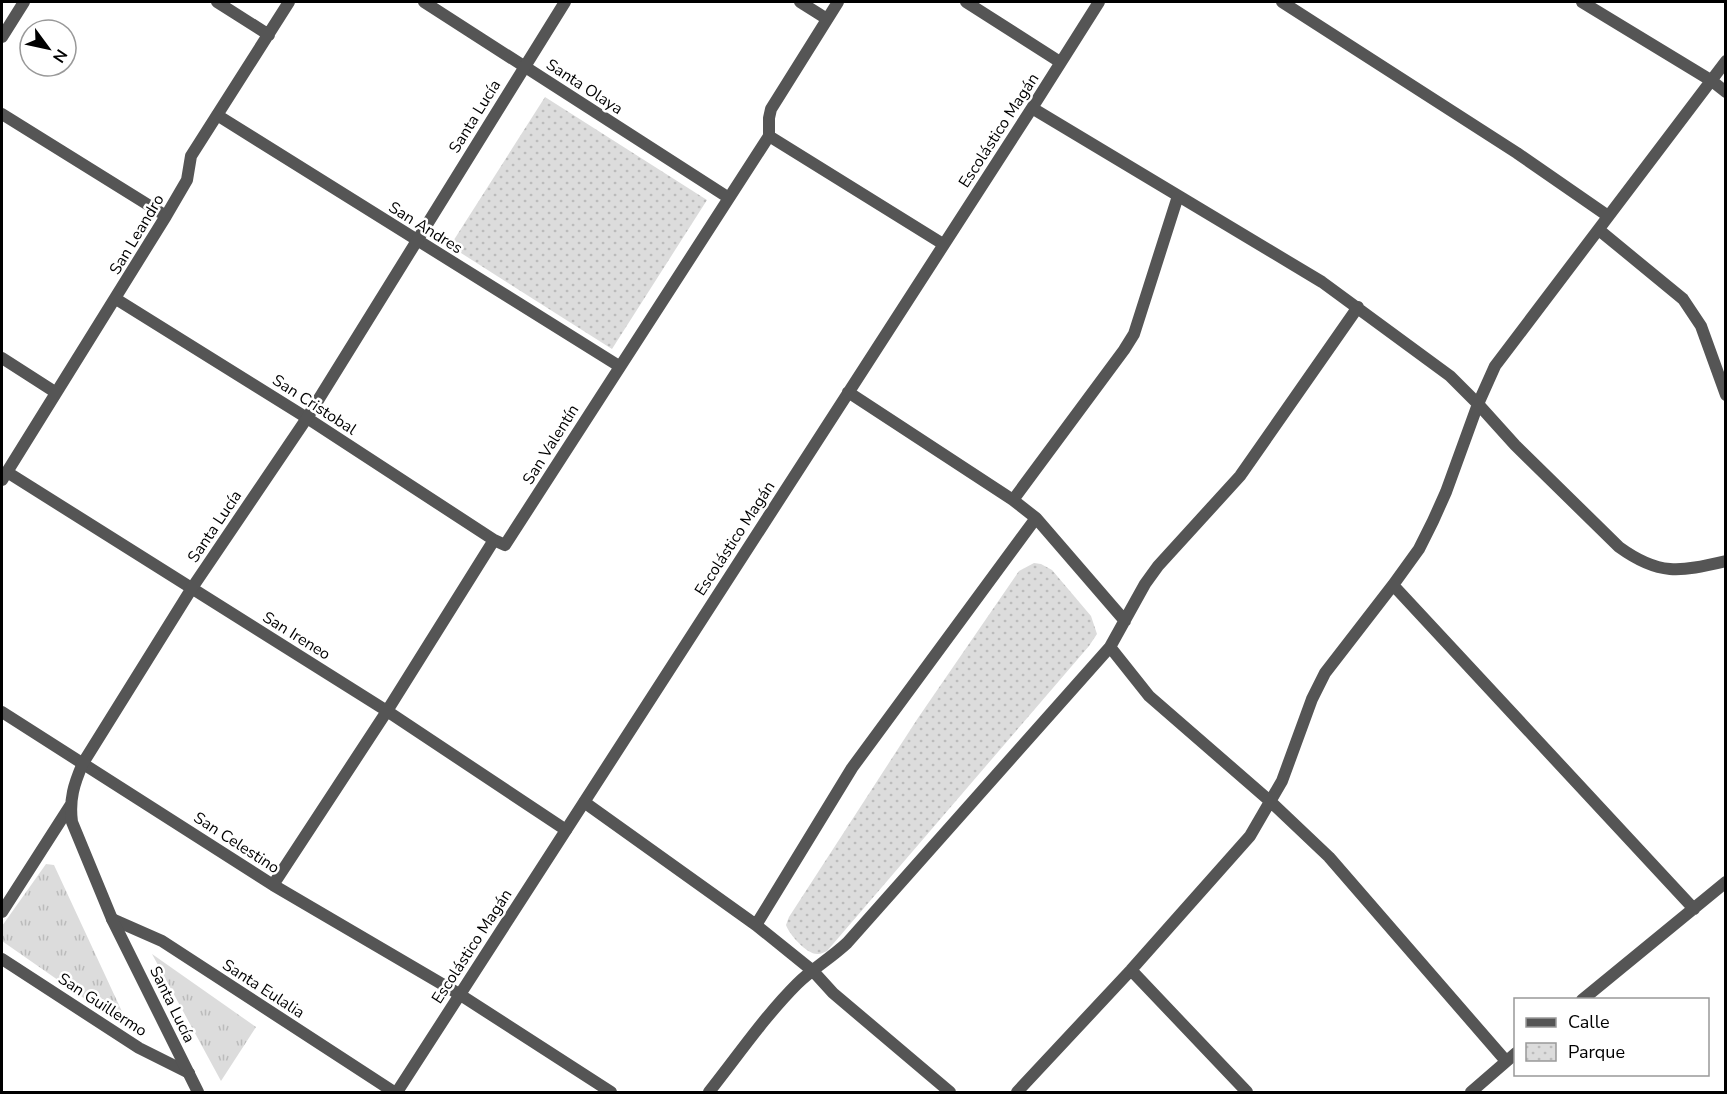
<svg xmlns="http://www.w3.org/2000/svg" width="1727" height="1094" viewBox="0 0 1727 1094" font-family="'Nunito Sans',sans-serif">
  <style>
    .grass { fill: url(#grass-tufts) }
    .park { fill: url(#park-dots) }
    .lines { fill: none; stroke-linecap: round; stroke-linejoin: round }
    .pedestrian { stroke: #555; stroke-width: 12 }
    .minor { stroke: #555; stroke-width: 12 }
    .labels { text-anchor: middle; stroke-width: 5; stroke-linejoin: round; paint-order: stroke }
    .street-label { font-size: 16px; fill: #000; stroke: #fff }
  </style>
  <defs>
    <pattern id="grass-tufts" width="24" height="20" patternUnits="userSpaceOnUse" patternTransform="scale(1.5)"><rect width="24" height="20" fill="#dcdcdc"/><path d="M3 7l-1-3M5 7V3M7 7l1-3M15 17l-1-3M17 17v-4M19 17l1-3" fill="none" stroke="#bbb"/></pattern>
    <pattern id="park-dots" width="8" height="8" patternUnits="userSpaceOnUse" patternTransform="scale(1.5)"><rect width="8" height="8" fill="#dcdcdc"/><path d="M2 2h.1M6 6h.1" fill="none" stroke="#bbb" stroke-width="1.8" stroke-linecap="round"/></pattern>
  </defs>
  <rect width="100%" height="100%" fill="#fff"/>
  <!-- grass -->
  <path class="grass" d="M 46,864 L 54,865 L 131,1031 L 2,941 L 2,926 Z
    M 152,954 L 256,1027 L 221,1081 Z"/>
  <!-- park -->
  <path class="park" d="M 545,97 L 707,200 L 612,349 L 450,246 Z
    M 1034,563 L 1041,564 L 1052,570 L 1091,616 L 1097,634 L 1089,646 L 827,951 C 824,952 821,954 818,954 C 807,955 789,934 786,925 L 789,917 L 918,718 L 1019,571 Z"/>
  <g class="lines">
    <!-- pedestrian -->
    <path class="pedestrian" d="M 217,2 L 269,35
      M 424,2 L 729,198
      M 800,2 L 827,19
      M 966,2 L 1060,62
      M 2,114 L 166,216
      M 217,115 L 619,366
      M 769,136 L 943,244
      M 116,299 L 307,418 L 494,540
      M 2,358 L 55,392
      M 7,472 L 387,711 L 566,830
      M 2,480 L 166,216 L 187,180 L 191,156 L 289,2
      M 2,712 L 273,885 L 459,994
      M 273,885 L 387,711 L 494,540 L 505,545 L 769,136 L 769,118 L 771,109 L 838,2
      M 2,912 L 70,806
      M 112,919 L 162,941 L 394,1092
      M 2,959 L 139,1048 L 189,1073"/>
    <!-- minor -->
    <path class="minor" d="M 1282,2 L 1517,153 L 1608,216
      M 1582,2 L 1712,81 L 1726,92
      M 2,37 L 24,2
      M 1032,108 L 1322,282 L 1450,376 L 1478,404 L 1515,445 L 1619,547 C 1659,576 1679,572 1726,561
      M 1599,230 L 1683,299 L 1701,326 L 1726,395
      M 848,392 L 1013,500 L 1036,518 L 1125,621
      M 1013,500 L 1124,350 L 1134,334 L 1178,196
      M 1393,585 L 1694,909
      M 1110,647 L 1149,696 L 1271,802 L 1329,857 L 1506,1061
      M 584,802 L 756,925 L 813,971 L 833,993 L 950,1092
      M 756,925 L 852,768 L 1036,518
      M 1131,970 L 1247,1092
      M 459,994 L 611,1092
      M 1582,1000 L 1726,882
      M 198,1092 L 112,919 L 72,822 C 69,799 74,784 83,763 L 192,588 L 307,418 L 565,2
      M 397,1092 L 1032,108 L 1099,2
      M 709,1092 C 737,1057 764,1017 797,984 C 812,969 831,958 847,943 L 1110,647 L 1145,584 L 1158,566 L 1240,476 L 1358,307
      M 1017,1092 L 1131,970 L 1250,836 L 1282,781 L 1312,699 L 1325,673 L 1393,585 L 1419,549 L 1433,521 L 1446,492 L 1478,404 L 1495,366 L 1726,61
      M 1471,1092 L 1516,1053"/>
  </g>
  <g class="labels">
    <!-- street labels -->
    <g class="street-label">
      <text transform="translate(585 86) rotate(33)" y="6">Santa Olaya</text>
      <text transform="translate(474 116) rotate(-58)" y="6">Santa Lucía</text>
      <text transform="translate(998 130) rotate(-57)" y="6">Escolástico Magán</text>
      <text transform="translate(426 227) rotate(32)" y="6">San Andres</text>
      <text transform="translate(136 234) rotate(-59)" y="6">San Leandro</text>
      <text transform="translate(315 404) rotate(33)" y="6">San Cristobal</text>
      <text transform="translate(550 444) rotate(-58)" y="6">San Valentín</text>
      <text transform="translate(214 526) rotate(-56)" y="6">Santa Lucía</text>
      <text transform="translate(734 538) rotate(-57)" y="6">Escolástico Magán</text>
      <text transform="translate(297 635) rotate(32)" y="6">San Ireneo</text>
      <text transform="translate(237 842) rotate(33)" y="6">San Celestino</text>
      <text transform="translate(471 946) rotate(-57)" y="6">Escolástico Magán</text>
      <text transform="translate(264 988) rotate(33)" y="6">Santa Eulalia</text>
      <text transform="translate(103 1004) rotate(33)" y="6">San Guillermo</text>
      <text transform="translate(173 1004) rotate(64)" y="6">Santa Lucía</text>
    </g>
  </g>
  <!-- border -->
  <rect width="1727" height="1094" fill="none" stroke="#000000" stroke-width="6"/>
  <!-- legend -->
  <rect x="1514" y="998" width="195" height="78" fill="#ffffff" stroke="#999999" stroke-width="1.5"/>
  <rect x="1526" y="1018" width="30" height="9" fill="#555555" stroke="#999999" stroke-width="1.5"/>
  <text x="1568" y="1028" font-size="18" fill="#000000">Calle</text>
  <rect x="1526" y="1043" width="30" height="18" fill="url(#park-dots)" stroke="#999999" stroke-width="1.5"/>
  <text x="1568" y="1058" font-size="18" fill="#000000">Parque</text>
  <!-- north arrow -->
  <g transform="translate(48 48) rotate(123)"><circle r="28" fill="#ffffff" stroke="#999999" stroke-width="1.5"/>
  <path d="M0-4.5L10 22L0 15L-10 22Z" fill="#000000"/>
  <text y="-9" font-size="16" font-weight="bold" text-anchor="middle" fill="#000000">N</text>
  </g>
</svg>
